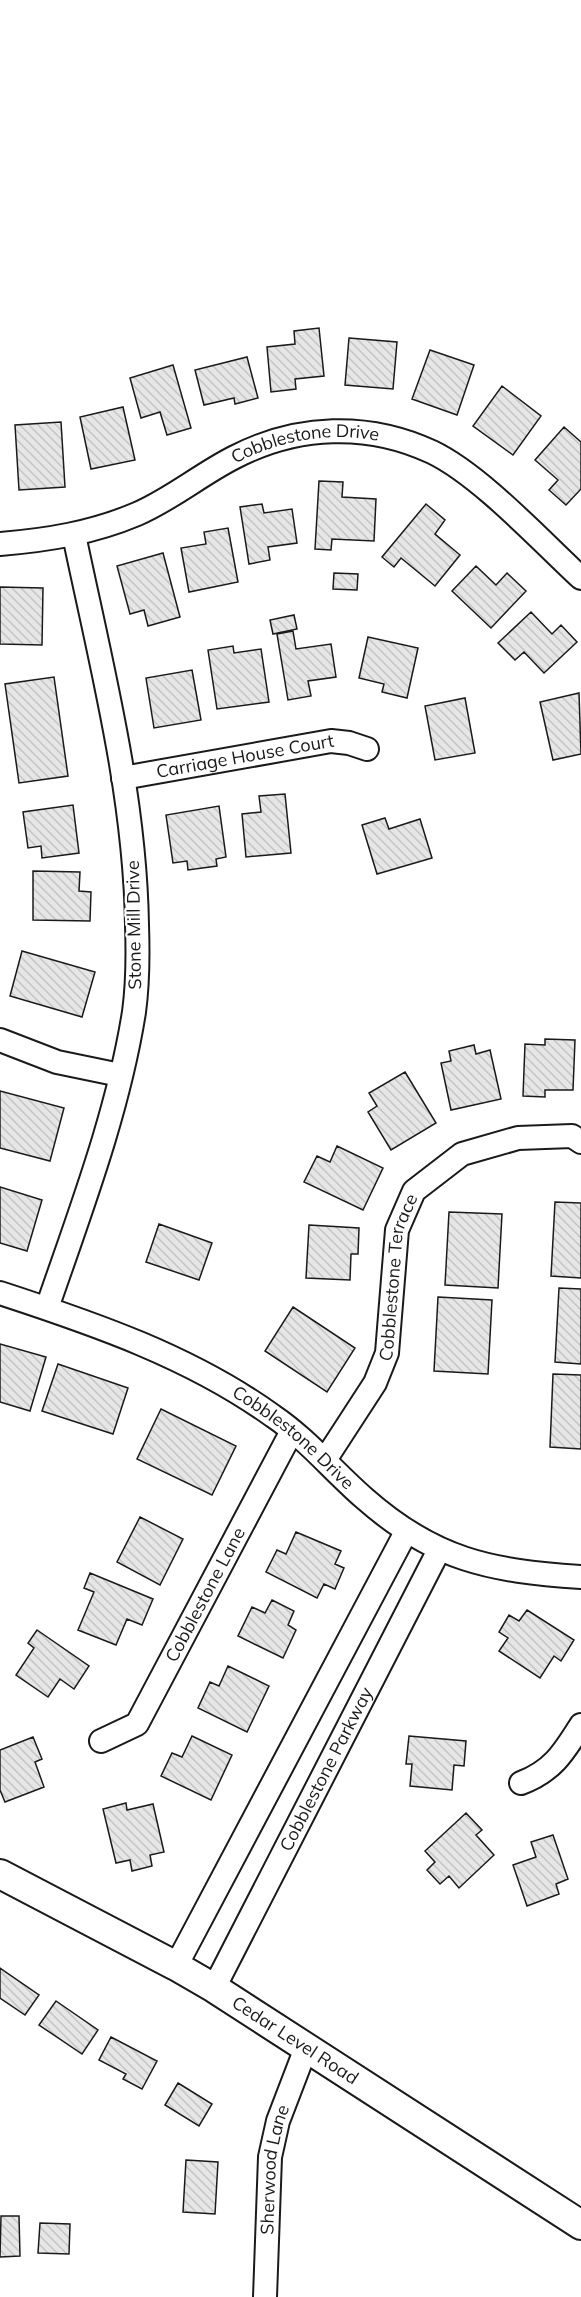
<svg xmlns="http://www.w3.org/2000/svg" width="581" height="2297" viewBox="0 0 581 2297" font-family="Mulish,sans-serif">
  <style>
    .building { fill: url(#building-back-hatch); stroke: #1a1a1a; stroke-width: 1.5 }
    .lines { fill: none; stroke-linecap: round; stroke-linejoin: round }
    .minor-casing { stroke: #1a1a1a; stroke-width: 26 }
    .major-casing { stroke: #1a1a1a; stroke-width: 32 }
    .minor { stroke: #fff; stroke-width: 22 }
    .major { stroke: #fff; stroke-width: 28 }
    .labels { text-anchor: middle; stroke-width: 4.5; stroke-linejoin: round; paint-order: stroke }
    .street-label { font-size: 18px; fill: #1a1a1a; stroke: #fff }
  </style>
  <defs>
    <pattern id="building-back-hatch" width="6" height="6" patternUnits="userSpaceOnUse" patternTransform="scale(1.5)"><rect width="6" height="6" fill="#e6e6e6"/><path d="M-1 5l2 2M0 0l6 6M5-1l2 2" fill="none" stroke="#c5c5c5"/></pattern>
  </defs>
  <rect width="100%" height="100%" fill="#fff"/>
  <!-- building -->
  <path class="building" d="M 319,328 L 324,376 L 295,379 L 296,389 L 271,392 L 267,347 L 295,344 L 294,331 Z
    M 349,338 L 397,342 L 393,389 L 345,385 Z
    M 430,350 L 474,365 L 457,415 L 412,399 Z
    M 247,357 L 258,398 L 235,404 L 234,398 L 204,405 L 195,370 Z
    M 173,365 L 191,428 L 167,435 L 160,412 L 141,418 L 130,378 Z
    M 502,386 L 541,416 L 513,455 L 473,426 Z
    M 123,407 L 135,460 L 91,469 L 80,417 Z
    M 61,422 L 65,487 L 19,490 L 15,425 Z
    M 564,427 L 581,442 L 581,489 L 566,505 L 549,490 L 558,480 L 535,460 Z
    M 319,481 L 343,482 L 342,497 L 376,499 L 374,541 L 332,539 L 331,550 L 315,549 Z
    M 262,504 L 264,513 L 292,509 L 297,543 L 268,547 L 270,560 L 249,564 L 240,507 Z
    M 426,504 L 445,520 L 435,534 L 460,555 L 435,586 L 401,558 L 394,567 L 382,557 Z
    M 228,528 L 238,582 L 189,592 L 181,548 L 206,544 L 204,532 Z
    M 163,553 L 180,617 L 148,626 L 144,610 L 130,614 L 117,566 Z
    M 476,566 L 496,585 L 507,573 L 526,591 L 491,628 L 452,591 Z
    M 334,573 L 358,574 L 357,590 L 333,589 Z
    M 0,587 L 43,588 L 42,645 L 0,644 Z
    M 531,612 L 552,634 L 561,625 L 577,642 L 544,673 L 524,652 L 515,660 L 498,643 Z
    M 294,615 L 297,629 L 273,634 L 270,620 Z
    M 293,631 L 296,649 L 331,644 L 336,677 L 308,681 L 311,696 L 288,700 L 277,634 Z
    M 368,637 L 418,648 L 407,698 L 382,692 L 384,684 L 359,678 Z
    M 233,646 L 234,653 L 261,649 L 269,702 L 217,709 L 208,650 Z
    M 192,670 L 201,720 L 154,728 L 146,678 Z
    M 54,677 L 68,776 L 19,783 L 5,684 Z
    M 579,693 L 581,754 L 553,760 L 540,702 Z
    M 465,698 L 475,753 L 435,760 L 425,706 Z
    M 285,794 L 291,853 L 246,857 L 242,814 L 261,812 L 259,796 Z
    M 73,805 L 79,853 L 42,858 L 41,846 L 28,848 L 23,812 Z
    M 219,806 L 226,857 L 216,859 L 217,866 L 188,870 L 187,861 L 173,863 L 166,815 Z
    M 385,818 L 389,829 L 420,819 L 432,858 L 377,874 L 362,825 Z
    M 33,871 L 80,872 L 79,891 L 91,892 L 90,921 L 33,920 Z
    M 22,951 L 95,972 L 82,1017 L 10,996 Z
    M 545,1039 L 575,1040 L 573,1090 L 545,1090 L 545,1097 L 523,1096 L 525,1044 L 545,1045 Z
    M 474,1045 L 476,1054 L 490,1050 L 501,1099 L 451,1110 L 441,1063 L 451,1061 L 449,1051 Z
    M 405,1072 L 436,1123 L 391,1150 L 368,1112 L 377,1106 L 369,1093 Z
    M 0,1091 L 64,1108 L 50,1161 L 0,1148 Z
    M 337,1146 L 383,1168 L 363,1210 L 304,1182 L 317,1156 L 330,1162 Z
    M 0,1187 L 42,1200 L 27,1251 L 0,1243 Z
    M 555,1202 L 581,1203 L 581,1278 L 551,1276 Z
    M 449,1212 L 502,1214 L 498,1288 L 445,1285 Z
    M 159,1224 L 212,1243 L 199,1280 L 146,1262 Z
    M 309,1225 L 359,1228 L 358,1254 L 351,1254 L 350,1280 L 306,1278 Z
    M 559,1288 L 581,1289 L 581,1364 L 555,1362 Z
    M 438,1297 L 492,1300 L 488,1374 L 434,1371 Z
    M 293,1307 L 355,1348 L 327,1392 L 265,1351 Z
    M 0,1344 L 46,1357 L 30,1411 L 0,1402 Z
    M 58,1364 L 128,1388 L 113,1434 L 42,1411 Z
    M 553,1374 L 581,1375 L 581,1449 L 550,1447 Z
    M 161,1409 L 236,1446 L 212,1495 L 137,1459 Z
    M 140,1517 L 183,1539 L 160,1585 L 117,1562 Z
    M 296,1532 L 341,1551 L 335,1564 L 344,1568 L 335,1589 L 324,1584 L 317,1598 L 266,1572 L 277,1550 L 286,1554 Z
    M 90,1573 L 153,1599 L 142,1625 L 127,1619 L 116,1645 L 78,1630 L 94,1592 L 84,1588 Z
    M 272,1600 L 294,1611 L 288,1625 L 296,1630 L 283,1658 L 238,1636 L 252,1607 L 265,1613 Z
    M 527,1610 L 574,1640 L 561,1661 L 554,1656 L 540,1678 L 499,1651 L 508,1638 L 499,1632 L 509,1615 L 519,1621 Z
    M 37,1630 L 89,1666 L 74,1689 L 60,1679 L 48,1697 L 16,1675 L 34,1648 L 28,1643 Z
    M 228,1666 L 269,1686 L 247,1732 L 198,1708 L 210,1682 L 219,1686 Z
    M 192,1736 L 232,1755 L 211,1800 L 161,1776 L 172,1753 L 182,1757 Z
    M 409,1736 L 466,1741 L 464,1766 L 454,1765 L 452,1790 L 410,1786 L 412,1764 L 406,1764 Z
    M 33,1737 L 42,1759 L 35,1762 L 44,1787 L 5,1802 L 0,1790 L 0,1750 Z
    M 126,1803 L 127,1810 L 153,1804 L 164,1852 L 150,1855 L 152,1866 L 132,1871 L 130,1860 L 116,1863 L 103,1809 Z
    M 466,1813 L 482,1830 L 476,1835 L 494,1855 L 459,1888 L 449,1876 L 440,1884 L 427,1870 L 435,1862 L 425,1851 Z
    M 553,1835 L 568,1879 L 556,1884 L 559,1894 L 527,1906 L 513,1865 L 536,1857 L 531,1842 Z
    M 0,1968 L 39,1995 L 25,2015 L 0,1998 Z
    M 56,2001 L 98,2030 L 82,2054 L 39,2025 Z
    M 111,2037 L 157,2061 L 142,2089 L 123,2079 L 126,2074 L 99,2060 Z
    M 178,2083 L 212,2104 L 199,2126 L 165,2105 Z
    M 186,2160 L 218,2162 L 215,2214 L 183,2212 Z
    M 1,2216 L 19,2216 L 20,2256 L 0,2257 Z
    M 40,2223 L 70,2224 L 69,2254 L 38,2253 Z"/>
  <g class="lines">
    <!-- minor casing -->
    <g class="minor-casing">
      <g id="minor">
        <path id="s1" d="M 0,544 C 48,540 92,533 137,514 C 172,499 201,474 235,457 C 297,425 368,422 432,452 C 480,475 540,540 581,578"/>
        <path id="s2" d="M 123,778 L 331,741 L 349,743 L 367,749"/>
        <path d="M 0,1040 L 57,1062 L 120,1075"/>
        <path id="s3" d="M 0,1293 C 95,1324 191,1357 273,1416 C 307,1439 333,1471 364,1498 C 434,1560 490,1571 581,1577"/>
        <path d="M 47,1308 C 80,1212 118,1113 134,1012 C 138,983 138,954 137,925 C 135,794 101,664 74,535"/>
        <path id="s4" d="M 325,1460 L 375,1383 L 387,1353 L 397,1230 L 414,1191 L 462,1154 L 518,1138 L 572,1136 L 581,1142"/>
        <path id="s5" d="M 101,1741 L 137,1724 L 292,1431"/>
        <path d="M 521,1783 C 553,1771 564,1752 581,1725"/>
        <path d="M 176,1966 L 406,1532"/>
        <path id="s6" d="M 214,1988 L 439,1550"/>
        <path id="s7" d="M 265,2297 L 270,2157 L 278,2121 L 306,2048"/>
      </g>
    </g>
    <!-- major casing -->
    <g class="major-casing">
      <g id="major">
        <path id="s8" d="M 0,1874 L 176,1966 L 214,1988 L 581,2225"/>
      </g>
    </g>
    <!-- minor -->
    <use href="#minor" class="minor"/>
    <!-- major -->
    <use href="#major" class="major"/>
  </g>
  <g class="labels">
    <!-- street labels -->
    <g class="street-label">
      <text dy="6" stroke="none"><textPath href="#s1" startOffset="327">Cobblestone Drive</textPath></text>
      <text dy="6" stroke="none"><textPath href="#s2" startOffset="124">Carriage House Court</textPath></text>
      <text transform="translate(134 925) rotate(-91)" y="6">Stone Mill Drive</text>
      <text dy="6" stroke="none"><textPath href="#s4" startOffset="201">Cobblestone Terrace</textPath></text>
      <text dy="6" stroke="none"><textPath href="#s3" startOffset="330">Cobblestone Drive</textPath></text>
      <text dy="6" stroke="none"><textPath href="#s5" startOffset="186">Cobblestone Lane</textPath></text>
      <text dy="6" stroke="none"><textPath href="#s6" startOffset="246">Cobblestone Parkway</textPath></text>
      <text dy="6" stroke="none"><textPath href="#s8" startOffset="339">Cedar Level Road</textPath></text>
      <text dy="6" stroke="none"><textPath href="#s7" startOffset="128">Sherwood Lane</textPath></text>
    </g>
  </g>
</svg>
